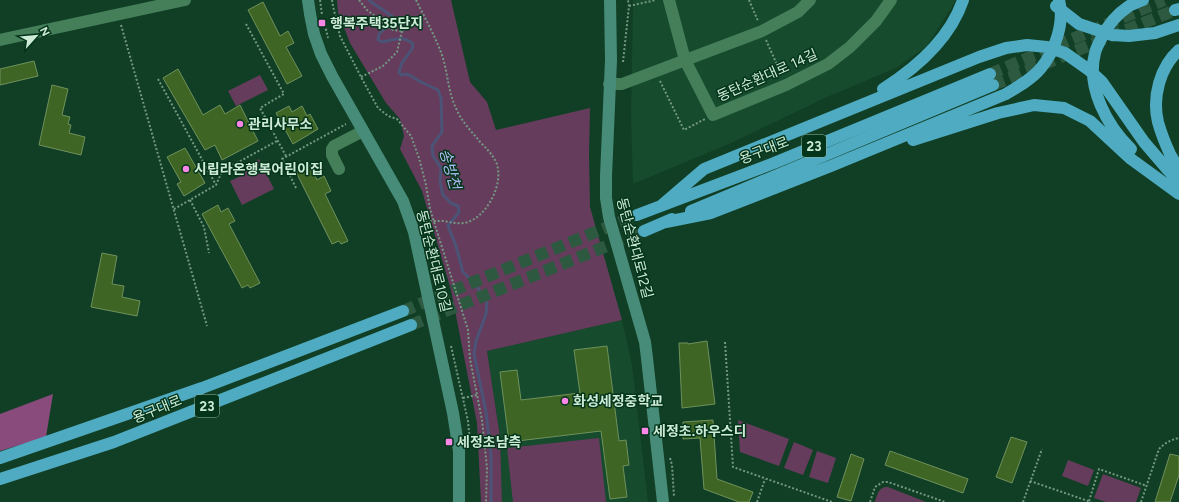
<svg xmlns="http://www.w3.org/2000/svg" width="1179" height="502" viewBox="0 0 1179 502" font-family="Figtree,'Noto Sans KR',sans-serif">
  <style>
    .built { fill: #164b2d }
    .green { fill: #663c5d }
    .forest { fill: #884b7c }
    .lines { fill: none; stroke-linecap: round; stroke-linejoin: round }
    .stream { stroke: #4b5477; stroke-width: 3 }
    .building { fill: #3e6524; stroke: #6f915c }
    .highway-tunnel { stroke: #2d5940; stroke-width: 12; stroke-dasharray: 12 6; stroke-linecap: butt }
    .path { stroke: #749982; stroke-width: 2; stroke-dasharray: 2 2; stroke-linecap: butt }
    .street { stroke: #447f5a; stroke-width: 12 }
    .secondary { stroke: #478c79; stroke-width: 12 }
    .highway { stroke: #4fabc1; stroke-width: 12 }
    .poi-dot { fill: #fb86e5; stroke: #04351b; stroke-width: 1.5 }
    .labels { text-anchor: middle; stroke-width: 3; stroke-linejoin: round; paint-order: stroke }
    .shield { fill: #04351b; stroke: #91b49e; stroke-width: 1 }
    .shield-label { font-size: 13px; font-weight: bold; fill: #cdebd6 }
    .poi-label { font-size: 14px; font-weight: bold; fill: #cdebd6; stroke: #04351b; text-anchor: start }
    .street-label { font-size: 14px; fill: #cdebd6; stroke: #04351b }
    .water-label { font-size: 15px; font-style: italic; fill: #b2bef7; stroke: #04351b }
  </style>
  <rect width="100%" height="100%" fill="#113f25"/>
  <!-- built -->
  <path class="built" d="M 633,0 L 956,0 L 927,46 L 896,68 L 827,97 L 731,143 L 633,184 L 631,115 L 633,8 Z
    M 622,320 L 632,365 L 648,502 L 502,502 L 500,436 L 487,351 Z"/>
  <!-- green -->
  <path class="green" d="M 337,0 L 451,0 L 470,82 L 487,102 L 496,130 L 590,108 L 589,155 L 590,207 L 622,320 L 487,351 L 500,437 L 502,502 L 481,502 L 477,423 L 451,290 L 422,191 L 400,149 L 404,136 L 400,119 L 386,103 L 350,43 L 338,12 Z
    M 260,75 L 268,90 L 236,106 L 228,91 Z
    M 259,159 L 274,189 L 242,205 L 230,181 L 241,176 L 238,170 Z
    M 738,420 L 789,439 L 779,466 L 740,452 Z
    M 599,438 L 606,502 L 513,502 L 507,448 Z
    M 794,442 L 813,450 L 803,475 L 784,468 Z
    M 817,451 L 836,458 L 828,483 L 809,477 Z
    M 1068,460 L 1094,470 L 1088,486 L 1062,476 Z
    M 1103,474 L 1141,488 L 1136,502 L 1106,502 L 1094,498 Z
    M 885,487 L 888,487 L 926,502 L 875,502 C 877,495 878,489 885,487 Z"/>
  <!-- forest -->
  <path class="forest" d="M 53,394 L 46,437 L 0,451 L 0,414 Z"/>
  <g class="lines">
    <!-- stream -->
    <path class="stream" d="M 369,0 L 371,2 L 392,16 L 393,21 L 379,34 L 378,40 L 382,42 C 393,40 403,35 413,44 L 412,49 L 402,63 L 399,72 L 401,75 L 407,74 L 411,76 L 419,81 L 438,90 L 441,98 L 442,132 L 432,146 L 433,156 L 441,168 L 440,182 L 443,195 L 451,203 L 458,206 L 459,212 C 456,217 452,220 448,226 L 456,246 L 463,272 L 476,285 L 487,303 L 486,314 L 476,341 L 474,354 L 486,412 L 491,456 L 491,502"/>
  </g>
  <!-- building -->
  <path class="building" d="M 263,2 L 280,36 L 288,31 L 294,43 L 286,47 L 302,76 L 287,84 L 248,10 Z
    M 34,61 L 38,76 L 0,85 L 0,69 Z
    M 178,69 L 203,115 L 220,105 L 225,114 L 240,105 L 258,141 L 222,160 L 215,145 L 205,150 L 163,78 Z
    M 52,85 L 68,89 L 62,115 L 70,117 L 68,124 L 71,125 L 69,133 L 85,137 L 81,155 L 39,145 Z
    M 289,106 L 292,112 L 302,106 L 307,116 L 310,114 L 318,129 L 293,144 L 276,113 Z
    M 185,148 L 205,183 L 184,196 L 177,184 L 181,182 L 167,157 Z
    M 310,165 L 317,180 L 324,176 L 331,191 L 325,194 L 348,241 L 341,244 L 339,241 L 332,244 L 296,172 Z
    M 218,205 L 221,212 L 228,208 L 235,221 L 229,224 L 260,283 L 250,288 L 248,285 L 242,288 L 202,214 Z
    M 102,253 L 117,256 L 112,284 L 124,286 L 122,297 L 140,301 L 137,316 L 91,307 Z
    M 707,341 L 715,404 L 682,408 L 679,343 L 688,343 L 688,344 Z
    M 607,346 L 619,441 L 626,440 L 629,465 L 623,466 L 627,497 L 610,499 L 601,431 L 509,442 L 500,372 L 517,370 L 521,400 L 580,393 L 574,350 Z
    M 713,420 L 717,479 L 753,492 L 749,502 L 739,502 L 704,489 L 700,438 L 683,439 L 683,422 Z
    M 1011,437 L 1027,442 L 1012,483 L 996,477 Z
    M 890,451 L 968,479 L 963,493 L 885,465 Z
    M 851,454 L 864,459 L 851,501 L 837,497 Z
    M 1170,454 L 1179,456 L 1179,475 L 1170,502 L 1155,502 Z"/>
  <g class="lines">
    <!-- highway-tunnel -->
    <path class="highway-tunnel" d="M 990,74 L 1164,0
      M 993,85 L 1175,10
      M 403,311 L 637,215
      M 411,325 L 644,231"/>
    <!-- path -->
    <path class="path" d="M 320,0 L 322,15
      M 332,0 L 333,6 L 340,36 L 361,77 L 378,108 L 388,116 L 397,119 L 411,136 L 419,158 L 426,185 L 430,209 L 468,330 L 470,359 L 482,420 L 484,438 L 487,468 L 486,502
      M 359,0 L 367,10 L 393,30 L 402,31 L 425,19
      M 416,0 C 425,18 435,36 442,55 C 448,73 448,92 456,108 C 461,121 472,132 481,143 C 487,149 492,154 496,162 C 505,182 487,219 464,223 C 457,224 450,222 443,221 C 436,221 429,221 422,221
      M 749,0 L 758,21
      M 629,6 L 656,0
      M 324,21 L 328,38
      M 246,24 L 284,94 L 260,108 L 286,156
      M 121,25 L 207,326
      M 766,40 L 782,76
      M 623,62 L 629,6 L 628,0
      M 361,77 L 383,66 L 397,52 L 402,31
      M 158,79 L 216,185
      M 660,81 L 684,130 L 705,119
      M 296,188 L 282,159 L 346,124
      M 190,200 L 204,227 L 209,253
      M 174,209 L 216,185 L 222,171 L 277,141
      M 725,342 L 733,467 L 832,502
      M 451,346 L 468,421 L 470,442
      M 463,398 L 477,395
      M 670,458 L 672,465 L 674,497
      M 1030,481 L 1091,502
      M 1089,501 L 1099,469 L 1147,486
      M 757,502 L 765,479
      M 870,502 L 875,487 L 883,482 L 888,482 L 945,502
      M 1023,502 L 1042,449
      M 1141,502 L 1159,449 C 1165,443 1170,440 1179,438"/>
    <!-- street -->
    <path class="street" d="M 669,0 L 685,60 L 713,115 L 786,85 L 828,64 L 850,47 L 876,21 L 891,0
      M 0,40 L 185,0
      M 609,84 L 622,84 L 762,31 L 798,12 L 810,0
      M 339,169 L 332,155 L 332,149 L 334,146 L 363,131"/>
    <!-- secondary -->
    <path class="secondary" d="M 308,0 L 310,14 L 314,34 L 321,54 L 332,76 L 403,201 L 414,232 L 453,413 L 459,451 L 459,502
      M 610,0 L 611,60 L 606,176 L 606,198 L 609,217 L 645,342 L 647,358 L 663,502"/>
    <!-- highway -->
    <path class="highway" d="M 1056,6 L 1079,24 L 1112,35 L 1129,36 L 1155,33 L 1179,25
      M 1175,10 L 1179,9
      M 1179,50 C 1160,67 1152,97 1158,122 C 1161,133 1165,143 1170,154 C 1173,159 1176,165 1179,170
      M 883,89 C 916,68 950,39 963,0
      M 913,140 L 998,113 L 1034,105 L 1064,108 L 1090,121 L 1131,159 L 1179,194
      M 1131,149 C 1107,126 1086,87 1095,53 C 1096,48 1099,43 1101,39 C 1107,26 1117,14 1129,6 C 1133,4 1138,2 1143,0
      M 662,205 L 704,169 L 979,57 L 1006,48 L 1027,45 L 1047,47 L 1065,53 L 1089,70 L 1102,82 L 1144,142 L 1168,170 L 1179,182
      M 691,211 L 993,85
      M 637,215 L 774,163 L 990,74
      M 666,222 L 711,213 L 831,166 L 1006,94 C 1018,87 1032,79 1041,68 C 1055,51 1065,22 1059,0
      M 644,231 L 672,219
      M 0,458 L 202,388 L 403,311
      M 0,479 L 114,442 L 411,325"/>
  </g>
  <!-- markers -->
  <g class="poi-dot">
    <rect x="318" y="19" width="8" height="8" rx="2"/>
    <circle cx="240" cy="124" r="4"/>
    <circle cx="186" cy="169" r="4"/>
    <circle cx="565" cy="401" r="4"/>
    <rect x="641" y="427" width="8" height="8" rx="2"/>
    <rect x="445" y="438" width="8" height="8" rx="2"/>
  </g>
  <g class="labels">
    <!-- shield labels -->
    <g class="shield">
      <rect x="802" y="135" width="24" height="22" rx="3"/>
      <rect x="195" y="395" width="24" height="22" rx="3"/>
    </g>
    <g class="shield-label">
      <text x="814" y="151">23</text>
      <text x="207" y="411">23</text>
    </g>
    <!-- poi labels -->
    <g class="poi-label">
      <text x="330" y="28">행복주택35단지</text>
      <text x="248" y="129">관리사무소</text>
      <text x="194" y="174">시립라온행복어린이집</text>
      <text x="573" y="406">화성세정중학교</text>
      <text x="653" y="436">세정초.하우스디</text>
      <text x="457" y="447">세정초남측</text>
    </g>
    <!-- street labels -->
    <g class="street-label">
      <text transform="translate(767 75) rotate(-24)" y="5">동탄순환대로 14길</text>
      <text transform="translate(764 150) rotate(-21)" y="5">용구대로</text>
      <text transform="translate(635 248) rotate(75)" y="5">동탄순환대로12길</text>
      <text transform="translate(434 261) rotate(76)" y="5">동탄순환대로10길</text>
      <text transform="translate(157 409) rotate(-22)" y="5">용구대로</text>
    </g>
    <!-- water labels -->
    <g class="water-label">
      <text transform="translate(450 169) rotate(74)" y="5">송방천</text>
    </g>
  </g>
  <!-- north arrow -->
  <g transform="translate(36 36) rotate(63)" stroke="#04351b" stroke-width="3" paint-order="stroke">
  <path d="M0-3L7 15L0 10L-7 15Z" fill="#cdebd6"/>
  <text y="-6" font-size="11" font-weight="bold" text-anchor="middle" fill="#cdebd6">N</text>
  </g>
</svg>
